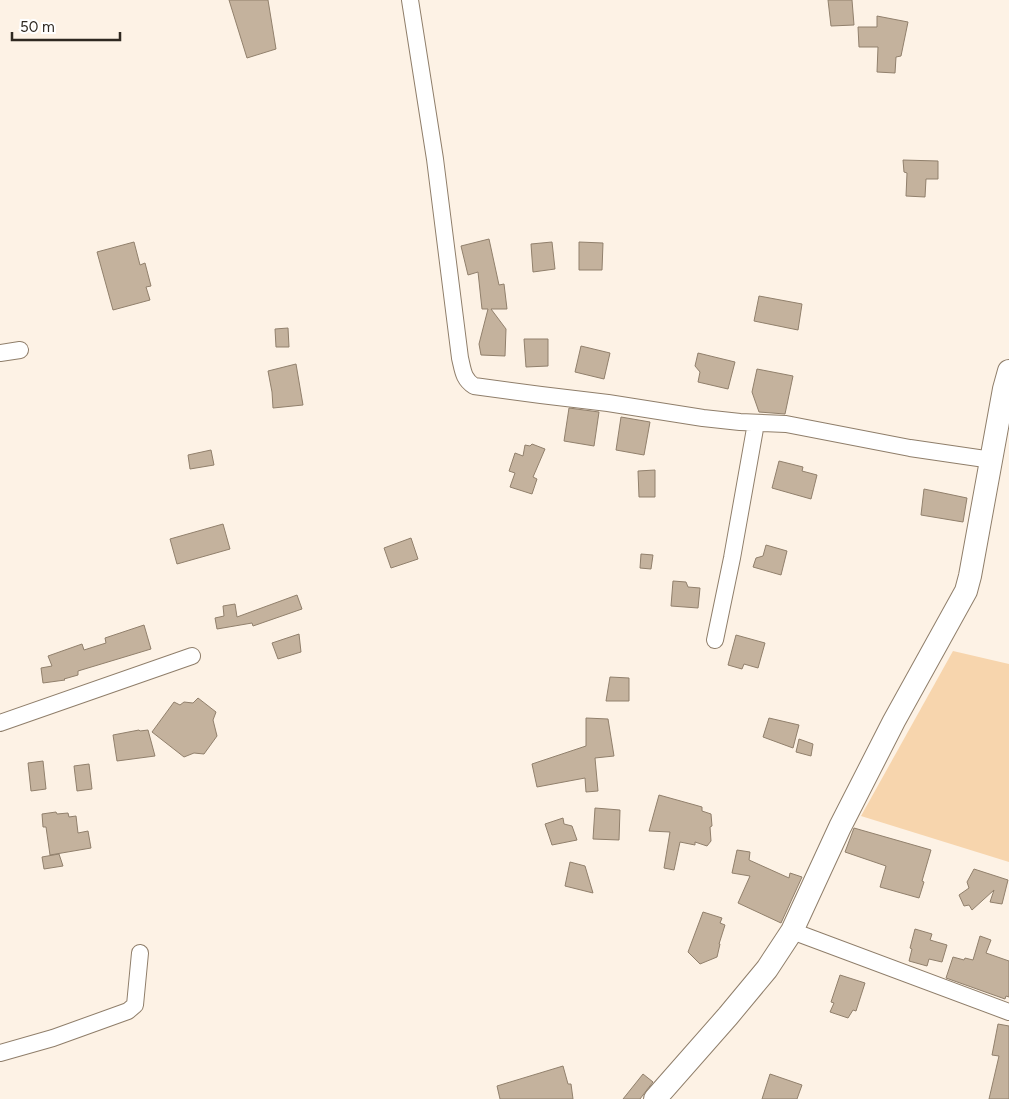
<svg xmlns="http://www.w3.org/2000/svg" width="1009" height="1099" viewBox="0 0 1009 1099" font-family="Figtree,sans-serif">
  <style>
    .green { fill: #f7d5ad }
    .building { fill: #c4b29d; stroke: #91806c }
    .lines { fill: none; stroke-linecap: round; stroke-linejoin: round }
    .street-casing { stroke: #8f7e6a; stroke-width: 18 }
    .secondary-casing { stroke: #8f7e6a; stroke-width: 24 }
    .street { stroke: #fff; stroke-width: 16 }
    .secondary { stroke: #fff; stroke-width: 22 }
  </style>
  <rect width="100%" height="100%" fill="#fdf2e5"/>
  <!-- green -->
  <path class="green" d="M 953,651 L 1009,664 L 1009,862 L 861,816 Z"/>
  <!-- building -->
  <path class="building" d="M 229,0 L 268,0 L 276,49 L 247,58 Z
    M 828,0 L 852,0 L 854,25 L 831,26 Z
    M 877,16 L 908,22 L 901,56 L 896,57 L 895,73 L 877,72 L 878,47 L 859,47 L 858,27 L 877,27 Z
    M 903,160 L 938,161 L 938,179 L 926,179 L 925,197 L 906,196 L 907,173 L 904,172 Z
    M 489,239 L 499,285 L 504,284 L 507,309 L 491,309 L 506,329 L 505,356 L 481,355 L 479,344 L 488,309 L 482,309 L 478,272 L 468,275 L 461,246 Z
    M 134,242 L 140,265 L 145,263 L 151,286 L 146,287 L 150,300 L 113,310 L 97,252 Z
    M 552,242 L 555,269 L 533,272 L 531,244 Z
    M 579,242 L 603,243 L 602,270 L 579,270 Z
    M 759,296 L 802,304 L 798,330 L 754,321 Z
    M 288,328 L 289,347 L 276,347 L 275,329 Z
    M 524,339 L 548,339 L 548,366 L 526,367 Z
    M 581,346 L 610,353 L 604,379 L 575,372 Z
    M 698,353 L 735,362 L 728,389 L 698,382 L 700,372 L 695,366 Z
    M 296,364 L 303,405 L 273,408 L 272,392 L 268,371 Z
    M 757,369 L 793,376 L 785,414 L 759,412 L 752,392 Z
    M 569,408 L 599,412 L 594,446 L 564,441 Z
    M 621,417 L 650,422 L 644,455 L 616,450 Z
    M 532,444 L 545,449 L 533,477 L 537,479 L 532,494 L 510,487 L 515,473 L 509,471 L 515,453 L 523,456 L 525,445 L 530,446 Z
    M 211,450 L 214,465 L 190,469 L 188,455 Z
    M 779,461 L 803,467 L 802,471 L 817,475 L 811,499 L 772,488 Z
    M 655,470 L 655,497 L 639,497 L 638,471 Z
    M 924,489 L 967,498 L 963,522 L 921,515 Z
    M 223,524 L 230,549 L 177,564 L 170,539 Z
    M 411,538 L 418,559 L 391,568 L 384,548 Z
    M 766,545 L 787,551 L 781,575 L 753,567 L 756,558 L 763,556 Z
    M 641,554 L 653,555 L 651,569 L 640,568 Z
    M 673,581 L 686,582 L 688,587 L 700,588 L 698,608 L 671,606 Z
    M 297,595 L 302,609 L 253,626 L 252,623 L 217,629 L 215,618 L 224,616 L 223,606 L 235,604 L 237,617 Z
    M 144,625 L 151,649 L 78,671 L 78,675 L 64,679 L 65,680 L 43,683 L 41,668 L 52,666 L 48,656 L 82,644 L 84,650 L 106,643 L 105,638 Z
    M 299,634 L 301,652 L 278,659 L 272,643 Z
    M 736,635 L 765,643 L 758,668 L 744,664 L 742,669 L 728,665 Z
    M 610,677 L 629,678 L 629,701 L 606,701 Z
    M 198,698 L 216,712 L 213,720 L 217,736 L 204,754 L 194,753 L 184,757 L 152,732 L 174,702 L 180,705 L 184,702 L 193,703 Z
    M 586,718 L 608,719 L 614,756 L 595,758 L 598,791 L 586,792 L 585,778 L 537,787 L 532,764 L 586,746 Z
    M 769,718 L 799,725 L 793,748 L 763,737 Z
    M 139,730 L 140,731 L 148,730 L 155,756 L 117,761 L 113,735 Z
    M 799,739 L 813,744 L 811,756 L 796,752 Z
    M 43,761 L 46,789 L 31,791 L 28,763 Z
    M 89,764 L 92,789 L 77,791 L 74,766 Z
    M 659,795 L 695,805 L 702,807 L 702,811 L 711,814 L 712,826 L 710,827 L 711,841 L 707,846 L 695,842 L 695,845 L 680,842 L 674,870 L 664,868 L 670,832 L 649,831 Z
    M 595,808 L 620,810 L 619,840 L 593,839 Z
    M 56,812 L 57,814 L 68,813 L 69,817 L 76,816 L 78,833 L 88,831 L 91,848 L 50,855 L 46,827 L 43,827 L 42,814 Z
    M 563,818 L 564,824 L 572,826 L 577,840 L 552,845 L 545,824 Z
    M 854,828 L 931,850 L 922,881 L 924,882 L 919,898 L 880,887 L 886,866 L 845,852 Z
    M 737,850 L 750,852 L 749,860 L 789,878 L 790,873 L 802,877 L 781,923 L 738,903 L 750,876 L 732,873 Z
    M 59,854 L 63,866 L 44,869 L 42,857 Z
    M 570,862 L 585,866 L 593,893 L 565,886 Z
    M 974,869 L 1008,880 L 1002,904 L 990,902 L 994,890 L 972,910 L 969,905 L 964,906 L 959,895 L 969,888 L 967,882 Z
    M 703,912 L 722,918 L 720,923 L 725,925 L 719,944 L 720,944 L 717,957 L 700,964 L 688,952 Z
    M 915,929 L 932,934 L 930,940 L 947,945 L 942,962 L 929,959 L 927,966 L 909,961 L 912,949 L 910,948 Z
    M 980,936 L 991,940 L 986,953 L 1009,961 L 1009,997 L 1006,996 L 1005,999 L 946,978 L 953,957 L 964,960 L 965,958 L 973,960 Z
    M 840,975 L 865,983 L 856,1011 L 853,1010 L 848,1018 L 830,1012 L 834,1003 L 831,1002 Z
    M 998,1024 L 1009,1026 L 1009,1099 L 989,1099 L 999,1056 L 992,1055 Z
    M 563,1066 L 568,1084 L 571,1084 L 573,1099 L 500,1099 L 497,1086 Z
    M 643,1074 L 653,1082 L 643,1095 L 640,1099 L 623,1099 Z
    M 770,1074 L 802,1085 L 797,1099 L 762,1099 Z"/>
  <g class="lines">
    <!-- street casing -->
    <g class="street-casing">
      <path id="street" d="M 410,0 L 435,159 L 460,358 C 463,370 463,379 474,386 L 541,395 L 608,403 L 703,418 L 740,422 L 786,424 L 910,448 L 992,460
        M 0,353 L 20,350
        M 715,640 L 732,558 L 756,423
        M 0,723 L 192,656
        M 792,931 L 1009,1012
        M 0,1053 L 53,1038 L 128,1011 L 135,1005 L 140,953"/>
    </g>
    <!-- secondary casing -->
    <g class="secondary-casing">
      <path id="secondary" d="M 655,1099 L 728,1016 L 767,969 L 792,931 L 840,827 L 894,721 L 966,591 L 970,576 L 1004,389 L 1009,371"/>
    </g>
    <!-- street -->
    <use href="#street" class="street"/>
    <!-- secondary -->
    <use href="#secondary" class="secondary"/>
  </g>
  <!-- scale -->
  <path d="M12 32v8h108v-8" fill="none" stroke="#2f2820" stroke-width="2.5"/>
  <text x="20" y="32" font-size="15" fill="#2f2820" stroke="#ffffff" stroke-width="4" paint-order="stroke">50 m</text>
</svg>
